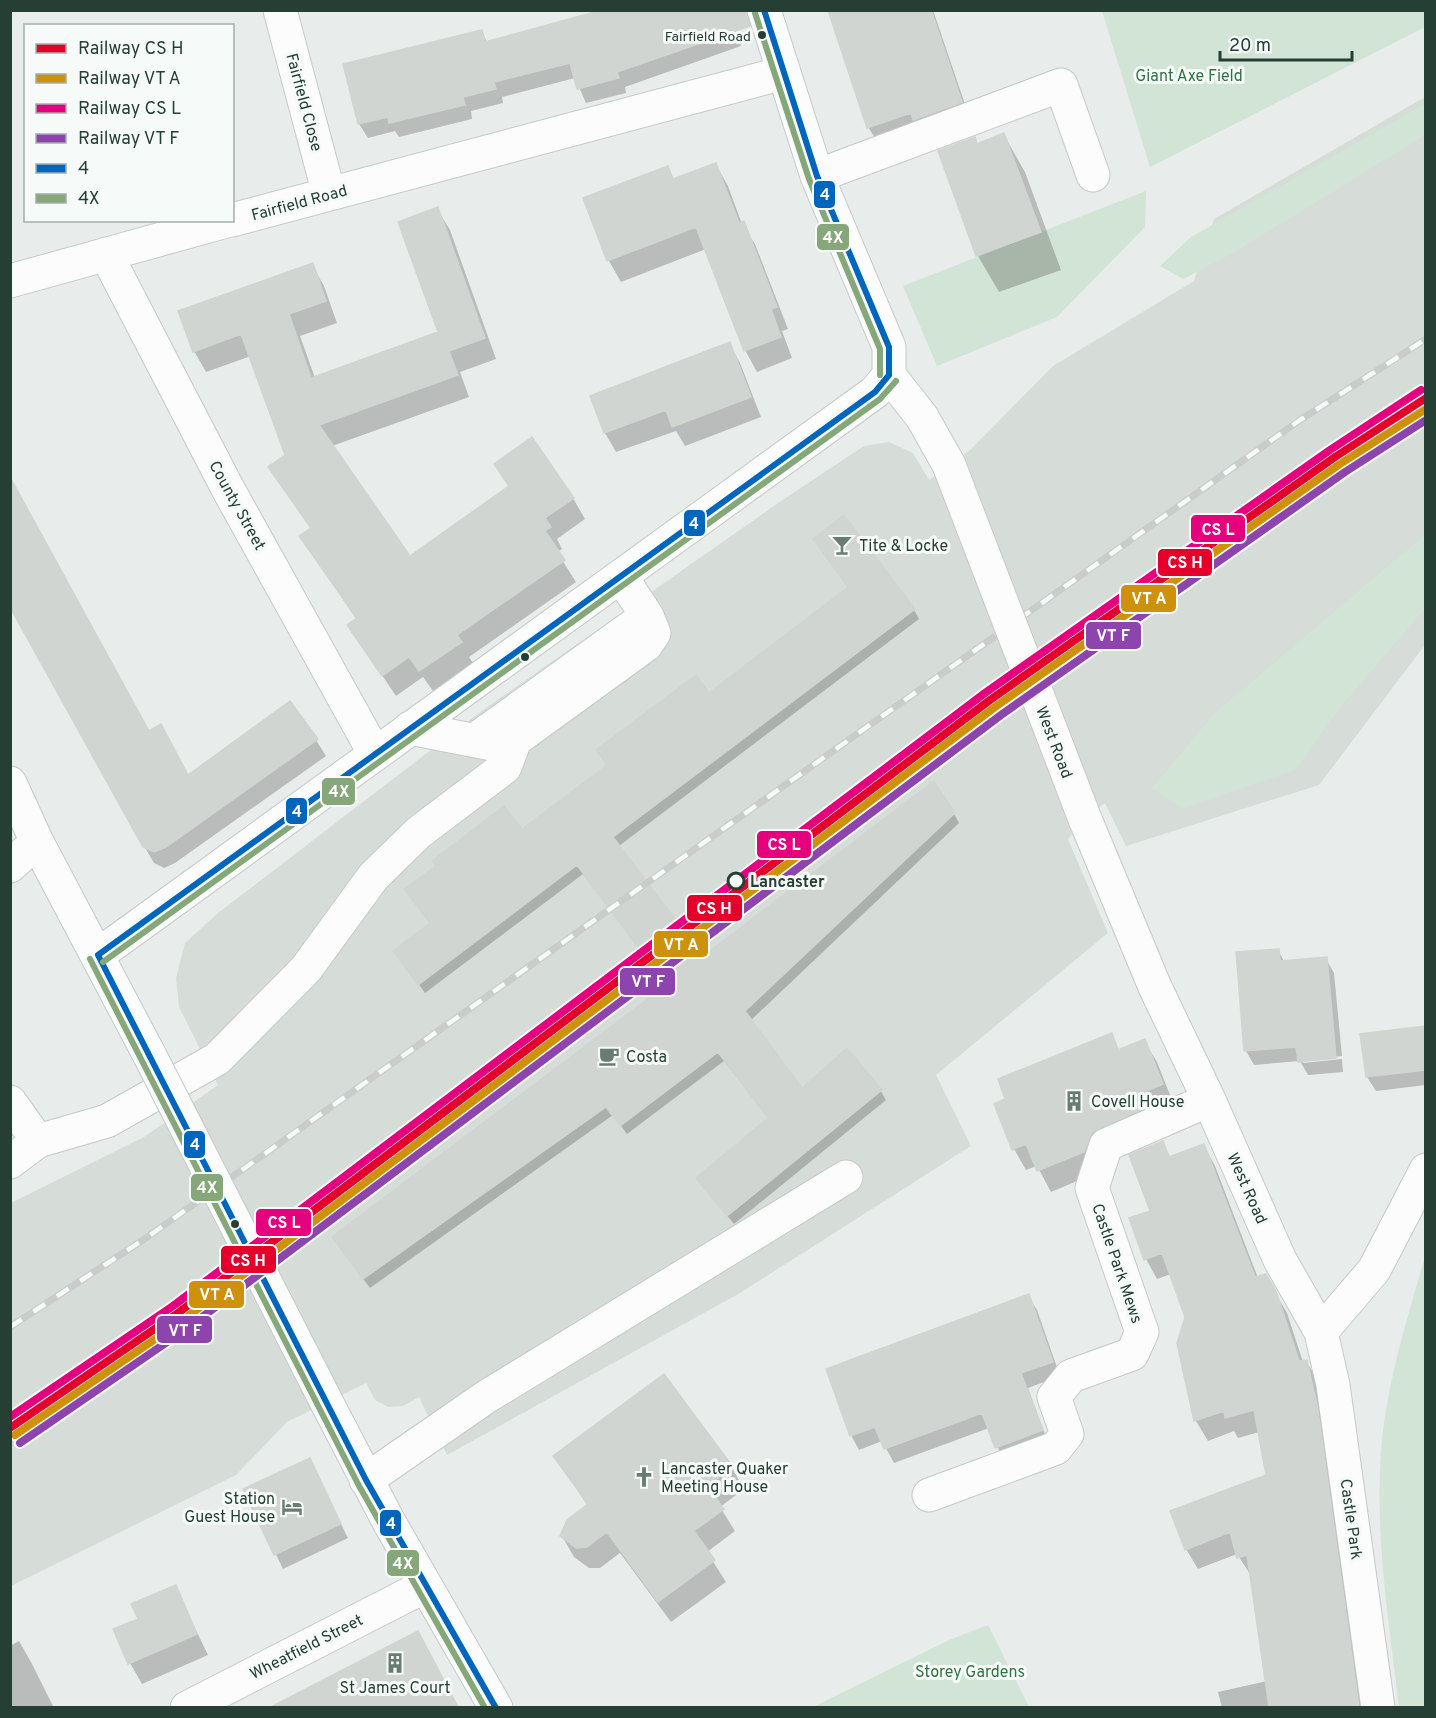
<svg xmlns="http://www.w3.org/2000/svg" width="1436" height="1718" viewBox="0 0 1436 1718" font-family="Overpass,sans-serif">
  <style>
    .built { fill: #d6ddd9 }
    .green { fill: #d2e4d5 }
    .shadow { fill: #0003 }
    .building { fill: #d0d5d2; stroke: #d0d5d2; stroke-width: 1.5 }
    .lines { fill: none; stroke-linecap: round; stroke-linejoin: round }
    .minor-casing { stroke: #c5c9c7; stroke-width: 35 }
    .minor { stroke: #fcfcfc; stroke-width: 33 }
    .rail-casing { stroke: #c9cccb; stroke-width: 7 }
    .rail { stroke: #f6faf8; stroke-width: 4.5; stroke-dasharray: 14; stroke-linecap: butt }
    .minor-bridge-casing { stroke: #c5c9c7; stroke-width: 35; stroke-linecap: butt }
    .minor-bridge { stroke: #fcfcfc; stroke-width: 33 }
    .bus-1-casing { stroke: #f6faf8; stroke-width: 10 }
    .bus-2-casing { stroke: #f6faf8; stroke-width: 10 }
    .bus-1 { stroke: #0065bd; stroke-width: 6 }
    .bus-2 { stroke: #86a77a; stroke-width: 6 }
    .rail-1-casing { stroke: #f6faf8; stroke-width: 12 }
    .rail-2-casing { stroke: #f6faf8; stroke-width: 12 }
    .rail-3-casing { stroke: #f6faf8; stroke-width: 12 }
    .rail-4-casing { stroke: #f6faf8; stroke-width: 12 }
    .rail-1 { stroke: #e4002b; stroke-width: 8 }
    .rail-2 { stroke: #cd910b; stroke-width: 8 }
    .rail-3 { stroke: #e5007d; stroke-width: 8 }
    .rail-4 { stroke: #8e44ad; stroke-width: 8 }
    .bus-dot { fill: #253f35; stroke: #f6faf8; stroke-width: 2 }
    .stop-dot { fill: #f6faf8; stroke: #253f35; stroke-width: 3 }
    .labels { text-anchor: middle; stroke-width: 6; stroke-linejoin: round; paint-order: stroke }
    .bus-label { font-size: 14px; fill: #253f35; stroke: #f6faf8; text-anchor: end }
    .park-label { font-size: 16px; fill: #317442; stroke: #f6faf8 }
    .street-label { font-size: 16px; fill: #253f35; stroke: #f6faf8 }
    .poi-label { font-size: 16px; fill: #253f35; stroke: #f6faf8; text-anchor: start }
    .stop-label { font-size: 16px; font-weight: bold; fill: #253f35; stroke: #f6faf8; text-anchor: start }
    .line-badge { stroke: #f6faf8; stroke-width: 2 }
    .badge-label { font-size: 16px; text-anchor: middle; font-weight: bold; fill: #fff }
  </style>
  <rect width="100%" height="100%" fill="#e8ecea"/>
  <!-- built -->
  <path class="built" d="M 1425,97 L 1425,645 L 1319,785 L 1126,846 L 1105,803 L 1085,819 L 1068,839 L 1108,933 L 936,1075 L 971,1146 L 740,1293 L 447,1455 L 419,1397 L 403,1406 L 388,1407 L 375,1400 L 366,1383 L 287,1422 L 236,1475 L 11,1586 L 11,1203 L 144,1137 L 218,1085 L 179,1007 L 176,978 L 185,943 L 218,913 L 483,710 L 784,499 L 864,446 L 889,442 L 913,453 L 929,480 L 970,450 L 1053,366 L 1194,281 L 1214,219 Z"/>
  <!-- green -->
  <path class="green" d="M 1102,11 L 1425,11 L 1425,27 L 1150,167 Z
    M 1425,104 L 1425,135 L 1233,253 L 1183,279 L 1160,266 L 1191,237 Z
    M 1146,191 L 1145,227 L 1057,317 L 937,366 L 903,286 Z
    M 1425,535 L 1425,608 L 1342,705 L 1295,770 L 1183,808 L 1152,788 L 1214,714 Z
    M 1425,1256 L 1425,1707 L 1399,1707 C 1389,1623 1375,1538 1381,1452 C 1386,1385 1407,1320 1425,1256 Z
    M 988,1625 L 1029,1707 L 813,1707 L 949,1640 Z"/>
  <!-- shadow -->
  <path class="shadow" d="M 729,10 L 741,46 L 625,87 L 626,93 L 586,103 L 575,78 L 502,97 L 503,103 L 471,111 L 472,119 L 399,137 L 395,131 L 368,138 L 359,124 L 482,32 L 487,42 Z
    M 830,10 L 933,10 L 969,116 L 877,141 L 868,127 Z
    M 1004,135 L 1025,172 L 1061,270 L 999,292 L 978,256 L 940,152 L 977,145 Z
    M 716,165 L 728,186 L 742,224 L 755,244 L 788,329 L 782,331 L 792,358 L 757,372 L 745,350 L 706,249 L 621,282 L 609,261 L 585,199 L 667,167 L 674,180 Z
    M 437,209 L 450,230 L 496,359 L 460,372 L 469,397 L 332,446 L 410,558 L 510,488 L 496,464 L 573,498 L 585,519 L 557,539 L 562,549 L 557,552 L 576,582 L 469,657 L 473,663 L 433,691 L 423,677 L 396,696 L 349,626 L 357,620 L 314,557 L 301,536 L 311,529 L 270,467 L 287,456 L 251,356 L 206,372 L 194,351 L 312,265 L 324,286 L 337,323 L 300,336 L 315,378 L 440,333 Z
    M 729,343 L 740,363 L 761,417 L 685,446 L 676,431 L 616,452 L 605,433 Z
    M 815,540 L 914,610 L 919,619 L 619,846 L 703,958 L 954,814 L 959,823 L 750,1021 L 802,1090 L 880,1090 L 886,1100 L 734,1224 L 697,1178 L 769,1119 L 724,1061 L 627,1134 L 613,1115 L 370,1288 L 339,1246 L 667,986 L 583,874 L 425,993 L 395,951 L 431,924 L 522,831 L 608,766 L 598,751 L 709,695 L 849,589 Z
    M 149,733 L 188,777 L 316,740 L 326,756 L 175,863 L 164,868 L 154,863 L 144,846 Z
    M 1278,950 L 1285,963 L 1326,959 L 1334,973 L 1342,1056 L 1303,1060 L 1303,1063 L 1342,1059 L 1343,1072 L 1308,1075 L 1300,1061 L 1254,1065 L 1246,1051 Z
    M 1426,1028 L 1426,1085 L 1376,1091 L 1367,1077 L 1362,1035 Z
    M 1111,1035 L 1120,1051 L 1144,1041 L 1157,1062 L 1174,1105 L 1096,1173 L 1051,1192 L 1037,1166 L 1026,1170 L 1014,1149 L 996,1105 L 1007,1100 Z
    M 1162,1143 L 1171,1158 L 1204,1146 L 1215,1166 L 1258,1278 L 1265,1275 L 1287,1313 L 1303,1362 L 1306,1361 L 1318,1381 L 1367,1708 L 1222,1708 L 1218,1692 L 1267,1681 L 1252,1577 L 1237,1554 L 1198,1569 L 1186,1549 L 1267,1476 L 1259,1432 L 1238,1438 L 1234,1431 L 1208,1441 L 1196,1421 L 1178,1344 L 1187,1317 L 1171,1274 L 1157,1279 L 1146,1259 Z
    M 1028,1296 L 1037,1310 L 1060,1376 L 1028,1388 L 1049,1445 L 1004,1461 L 989,1428 L 894,1463 L 882,1441 L 859,1450 L 851,1435 Z
    M 555,1457 L 732,1468 L 744,1489 L 720,1507 L 735,1531 L 707,1552 L 726,1582 L 671,1622 L 620,1553 L 600,1568 L 589,1568 L 574,1557 L 562,1536 L 588,1506 Z
    M 309,1460 L 348,1538 L 283,1569 L 245,1490 Z
    M 175,1587 L 208,1655 L 142,1684 L 130,1663 L 140,1619 Z
    M 417,1633 L 457,1708 L 272,1708 Z
    M 19,1641 L 31,1662 L 54,1708 L 10,1708 L 10,1646 Z"/>
  <!-- building -->
  <path class="building" d="M 602,10 L 746,10 L 750,26 L 617,72 L 619,78 L 577,89 L 570,63 L 494,82 L 496,89 L 463,97 L 465,105 L 389,123 L 388,117 L 358,124 L 343,64 L 482,30 L 485,42 Z
    M 828,10 L 931,10 L 962,102 L 913,120 L 911,113 L 867,128 Z
    M 1004,133 L 1041,232 L 976,256 L 938,151 L 975,137 L 977,144 Z
    M 716,163 L 739,223 L 744,221 L 777,307 L 771,309 L 781,337 L 744,351 L 696,227 L 607,261 L 583,198 L 668,166 L 673,179 Z
    M 438,207 L 485,338 L 449,351 L 458,375 L 319,425 L 410,556 L 509,486 L 494,464 L 532,437 L 574,498 L 545,518 L 551,527 L 545,531 L 565,560 L 457,635 L 462,642 L 419,671 L 409,657 L 382,676 L 347,625 L 357,618 L 299,536 L 311,528 L 268,467 L 285,455 L 241,334 L 193,352 L 178,311 L 313,263 L 326,301 L 289,314 L 311,378 L 438,332 L 398,222 Z
    M 730,342 L 751,397 L 672,427 L 666,410 L 604,433 L 590,396 Z
    M 10,477 L 149,731 L 161,724 L 188,775 L 290,701 L 318,739 L 166,847 L 154,852 L 143,847 L 10,607 Z
    M 844,515 L 915,609 L 613,837 L 703,956 L 934,781 L 955,813 L 745,1011 L 802,1088 L 847,1048 L 882,1090 L 727,1216 L 696,1178 L 768,1118 L 718,1052 L 620,1126 L 606,1107 L 363,1279 L 332,1237 L 666,985 L 577,865 L 418,985 L 393,951 L 430,923 L 404,889 L 436,866 L 432,861 L 504,806 L 522,829 L 607,765 L 596,750 L 696,675 L 709,693 L 848,587 L 813,539 Z
    M 1279,949 L 1280,961 L 1327,957 L 1336,1058 L 1298,1062 L 1296,1047 L 1244,1051 L 1236,952 Z
    M 1425,1026 L 1425,1070 L 1366,1077 L 1360,1034 Z
    M 1112,1033 L 1118,1050 L 1145,1039 L 1163,1084 L 1144,1092 L 1149,1106 L 1092,1132 L 1084,1152 L 1037,1171 L 1026,1144 L 1012,1150 L 994,1104 L 1005,1099 L 998,1079 Z
    M 1163,1141 L 1169,1157 L 1204,1144 L 1255,1277 L 1266,1274 L 1276,1291 L 1299,1361 L 1307,1360 L 1318,1410 L 1359,1707 L 1269,1707 L 1247,1555 L 1237,1558 L 1230,1532 L 1185,1550 L 1170,1511 L 1266,1475 L 1254,1410 L 1225,1418 L 1224,1411 L 1194,1421 L 1177,1343 L 1185,1317 L 1162,1253 L 1144,1260 L 1129,1218 L 1150,1211 L 1129,1155 Z
    M 1029,1294 L 1053,1362 L 1021,1373 L 1043,1430 L 995,1448 L 982,1413 L 884,1449 L 875,1427 L 850,1436 L 826,1369 Z
    M 664,1374 L 733,1467 L 707,1486 L 724,1509 L 694,1531 L 715,1560 L 658,1602 L 607,1532 L 587,1547 L 576,1548 L 560,1536 L 567,1520 L 588,1504 L 553,1456 Z
    M 310,1458 L 341,1524 L 274,1555 L 243,1489 Z
    M 176,1585 L 197,1634 L 128,1664 L 113,1629 L 138,1619 L 131,1604 Z
    M 418,1631 L 458,1707 L 271,1707 Z"/>
  <g class="lines">
    <!-- minor casing -->
    <g class="minor-casing">
      <path id="minor" d="M 280,10 L 329,194
        M 764,10 L 817,176 L 889,347 L 889,375 L 922,417 L 949,465
        M 817,176 L 1061,85 L 1093,175
        M 232,220 L 783,73
        M 106,254 L 228,489 L 375,754
        M 10,281 L 230,220
        M 410,728 L 497,745 L 515,740 L 646,645 L 654,633 L 647,616 L 622,578
        M 475,740 L 647,616
        M 10,783 L 37,842 L 150,1056
        M 1085,819 L 1155,987 L 1209,1100 L 1280,1260 L 1321,1332 L 1333,1385 L 1378,1708
        M 10,866 L 37,842
        M 98,955 C 356,766 617,581 875,392 L 889,375
        M 10,1102 L 38,1141
        M 10,1162 L 38,1141 L 107,1121 L 217,1059 L 306,969 L 373,877 L 418,833 L 505,767 L 515,740
        M 1321,1332 L 1374,1270 L 1426,1170
        M 327,1403 L 389,1522 L 496,1708
        M 366,1480 L 486,1397 L 846,1177
        M 929,1495 L 1056,1448 L 1067,1434 L 1054,1397 L 1071,1376 L 1132,1354 L 1142,1332 L 1092,1188 L 1106,1145 L 1209,1100
        M 187,1708 L 425,1586"/>
    </g>
    <!-- minor -->
    <use href="#minor" class="minor"/>
    <!-- rail casing -->
    <g class="rail-casing">
      <path id="rail" d="M 10,1327 L 146,1238 L 1300,420 L 1426,339"/>
    </g>
    <!-- rail -->
    <use href="#rail" class="rail"/>
    <!-- minor-bridge casing -->
    <g class="minor-bridge-casing">
      <path id="minor-bridge" d="M 949,465 L 1085,819
        M 150,1056 L 327,1403"/>
    </g>
    <!-- minor-bridge -->
    <use href="#minor-bridge" class="minor-bridge"/>
    <!-- bus-1 casing -->
    <g class="bus-1-casing">
      <path id="bus-1" d="M 764,10 L 817,176 L 889,347 L 889,375
        M 98,955 L 875,392 L 889,375
        M 98,955 L 366,1480 L 496,1708"/>
    </g>
    <!-- bus-2 casing -->
    <g class="bus-2-casing">
      <path id="bus-2" d="M 755,13 L 809,179 L 880,349 L 880,375
        M 90,959 L 358,1484 L 485,1708
        M 103,962 L 880,399 L 896,381"/>
    </g>
    <!-- bus-1 -->
    <use href="#bus-1" class="bus-1"/>
    <!-- bus-2 -->
    <use href="#bus-2" class="bus-2"/>
    <!-- rail-1 casing -->
    <g class="rail-1-casing">
      <path id="rail-1" d="M 10,1428 L 178,1313 L 990,700 L 1335,457 L 1426,398"/>
    </g>
    <!-- rail-2 casing -->
    <g class="rail-2-casing">
      <path id="rail-2" d="M 15,1435 L 183,1320 L 995,707 L 1340,464 L 1426,409"/>
    </g>
    <!-- rail-3 casing -->
    <g class="rail-3-casing">
      <path id="rail-3" d="M 10,1417 L 173,1306 L 985,693 L 1330,450 L 1421,390"/>
    </g>
    <!-- rail-4 casing -->
    <g class="rail-4-casing">
      <path id="rail-4" d="M 20,1443 L 189,1327 L 1001,715 L 1345,472 L 1426,420"/>
    </g>
    <!-- rail-1 -->
    <use href="#rail-1" class="rail-1"/>
    <!-- rail-2 -->
    <use href="#rail-2" class="rail-2"/>
    <!-- rail-3 -->
    <use href="#rail-3" class="rail-3"/>
    <!-- rail-4 -->
    <use href="#rail-4" class="rail-4"/>
  </g>
  <!-- icons -->
  <defs>
    <g id="bar-bare" transform="scale(1.62)"><path d="M-6-5H6L.8 .8V4.5H3.5V6h-7V4.5H-.8V.8Z" fill="#697c74" stroke="#f6faf8" stroke-width="2.5" paint-order="stroke"/></g>
    <g id="cafe-bare" transform="scale(1.62)"><path d="M-5.5-4.5H6V0H3Q3 3.5 0 3.5H-2.5Q-5.5 3.5-5.5 0ZM3-3.2v2h1.7v-2ZM-6 4.5H4V6H-6Z" fill="#697c74" stroke="#f6faf8" stroke-width="2.5" paint-order="stroke"/></g>
    <g id="building-bare" transform="scale(1.62)"><path d="M-4-6H4V6H1V3H-1V6H-4ZM-2.5-4.3h1.7v1.8h-1.7ZM.8-4.3h1.7v1.8H.8ZM-2.5-1h1.7V.8h-1.7ZM.8-1h1.7V.8H.8Z" fill="#697c74" stroke="#f6faf8" stroke-width="2.5" paint-order="stroke"/></g>
    <g id="church-bare" transform="scale(1.62)"><path d="M-1.2-6h2.4v3.5h3.3v2.4h-3.3V6h-2.4V-.1h-3.3v-2.4h3.3Z" fill="#697c74" stroke="#f6faf8" stroke-width="2.5" paint-order="stroke"/></g>
    <g id="hotel-bare" transform="scale(1.62)"><path d="M-6-4.5h1.5V1H6V5H4.5V3h-9V5H-6ZM-4 0a1.8 1.8 0 1 1 3.6 0ZM.5 0V-2.5h3Q6-2.5 6 0Z" fill="#697c74" stroke="#f6faf8" stroke-width="2.5" paint-order="stroke"/></g>
  </defs>
  <g fill-rule="evenodd">
    <use href="#bar-bare" x="842" y="545"/>
    <use href="#cafe-bare" x="609" y="1056"/>
    <use href="#building-bare" x="1074" y="1101"/>
    <use href="#church-bare" x="644" y="1477"/>
    <use href="#hotel-bare" x="292" y="1507"/>
    <use href="#building-bare" x="395" y="1663"/>
  </g>
  <!-- markers -->
  <g class="bus-dot">
    <circle cx="762" cy="35" r="5"/>
    <circle cx="525" cy="657" r="5"/>
    <circle cx="235" cy="1224" r="5"/>
  </g>
  <circle class="stop-dot" cx="736" cy="881" r="8"/>
  <g class="labels">
    <!-- bus labels -->
    <g class="bus-label">
      <text x="751" y="41">Fairfield Road</text>
    </g>
    <!-- park labels -->
    <g class="park-label">
      <text x="1189" y="81">Giant Axe Field</text>
      <text x="970" y="1677">Storey Gardens</text>
    </g>
    <!-- street labels -->
    <g class="street-label">
      <text transform="translate(305 102) rotate(75)" y="6">Fairfield Close</text>
      <text transform="translate(299 202) rotate(-15)" y="6">Fairfield Road</text>
      <text transform="translate(238 505) rotate(61)" y="6">County Street</text>
      <text transform="translate(1055 742) rotate(69)" y="6">West Road</text>
      <text transform="translate(1248 1188) rotate(66)" y="6">West Road</text>
      <text transform="translate(1118 1263) rotate(71)" y="6">Castle Park Mews</text>
      <text transform="translate(1352 1519) rotate(82)" y="6">Castle Park</text>
      <text transform="translate(306 1646) rotate(-27)" y="6">Wheatfield Street</text>
    </g>
    <!-- poi labels -->
    <g class="poi-label">
      <text x="859" y="551">Tite &amp; Locke</text>
      <text x="626" y="1062">Costa</text>
      <text x="1091" y="1107">Covell House</text>
      <text x="661" y="1474">Lancaster Quaker<tspan x="661" dy="18">Meeting House</tspan></text>
      <text x="275" y="1504" text-anchor="end">Station<tspan x="275" dy="18">Guest House</tspan></text>
      <text x="395" y="1693" text-anchor="middle">St James Court</text>
    </g>
    <!-- stop labels -->
    <g class="stop-label">
      <text x="750" y="887">Lancaster</text>
    </g>
  </g>
  <g class="line-badge">
    <rect x="813" y="180" width="23" height="29" rx="6" fill="#0065bd"/>
    <rect x="816" y="223" width="34" height="28" rx="6" fill="#86a77a"/>
    <rect x="683" y="509" width="23" height="28" rx="6" fill="#0065bd"/>
    <rect x="1190" y="514" width="56" height="29" rx="6" fill="#e5007d"/>
    <rect x="1157" y="548" width="56" height="29" rx="6" fill="#e4002b"/>
    <rect x="1120" y="584" width="57" height="29" rx="6" fill="#cd910b"/>
    <rect x="1085" y="621" width="57" height="29" rx="6" fill="#8e44ad"/>
    <rect x="321" y="777" width="35" height="29" rx="6" fill="#86a77a"/>
    <rect x="285" y="797" width="23" height="28" rx="6" fill="#0065bd"/>
    <rect x="756" y="830" width="56" height="29" rx="6" fill="#e5007d"/>
    <rect x="686" y="894" width="57" height="28" rx="6" fill="#e4002b"/>
    <rect x="653" y="930" width="56" height="28" rx="6" fill="#cd910b"/>
    <rect x="619" y="967" width="57" height="29" rx="6" fill="#8e44ad"/>
    <rect x="183" y="1130" width="23" height="29" rx="6" fill="#0065bd"/>
    <rect x="190" y="1173" width="34" height="29" rx="6" fill="#86a77a"/>
    <rect x="255" y="1208" width="57" height="29" rx="6" fill="#e5007d"/>
    <rect x="220" y="1245" width="57" height="29" rx="6" fill="#e4002b"/>
    <rect x="188" y="1280" width="57" height="29" rx="6" fill="#cd910b"/>
    <rect x="156" y="1315" width="57" height="29" rx="6" fill="#8e44ad"/>
    <rect x="379" y="1509" width="23" height="28" rx="6" fill="#0065bd"/>
    <rect x="386" y="1549" width="34" height="28" rx="6" fill="#86a77a"/>
  </g>
  <g class="badge-label">
    <text x="825" y="200">4</text>
    <text x="833" y="243">4X</text>
    <text x="694" y="529">4</text>
    <text x="1218" y="535">CS L</text>
    <text x="1185" y="568">CS H</text>
    <text x="1149" y="604">VT A</text>
    <text x="1113" y="641">VT F</text>
    <text x="339" y="797">4X</text>
    <text x="297" y="817">4</text>
    <text x="784" y="850">CS L</text>
    <text x="714" y="914">CS H</text>
    <text x="681" y="950">VT A</text>
    <text x="648" y="987">VT F</text>
    <text x="195" y="1150">4</text>
    <text x="207" y="1193">4X</text>
    <text x="284" y="1228">CS L</text>
    <text x="248" y="1266">CS H</text>
    <text x="217" y="1300">VT A</text>
    <text x="185" y="1336">VT F</text>
    <text x="391" y="1529">4</text>
    <text x="403" y="1569">4X</text>
  </g>
  <!-- border -->
  <rect width="1436" height="1718" fill="none" stroke="#253f35" stroke-width="24"/>
  <!-- legend -->
  <rect x="24" y="24" width="210" height="198" fill="#f6faf8" stroke="#a2afaa" stroke-width="1.5"/>
  <rect x="36" y="44" width="30" height="9" fill="#e4002b" stroke="#a2afaa" stroke-width="1.5"/>
  <text x="78" y="54" font-size="18" fill="#253f35">Railway CS H</text>
  <rect x="36" y="74" width="30" height="9" fill="#cd910b" stroke="#a2afaa" stroke-width="1.5"/>
  <text x="78" y="84" font-size="18" fill="#253f35">Railway VT A</text>
  <rect x="36" y="104" width="30" height="9" fill="#e5007d" stroke="#a2afaa" stroke-width="1.5"/>
  <text x="78" y="114" font-size="18" fill="#253f35">Railway CS L</text>
  <rect x="36" y="134" width="30" height="9" fill="#8e44ad" stroke="#a2afaa" stroke-width="1.5"/>
  <text x="78" y="144" font-size="18" fill="#253f35">Railway VT F</text>
  <rect x="36" y="164" width="30" height="9" fill="#0065bd" stroke="#a2afaa" stroke-width="1.5"/>
  <text x="78" y="174" font-size="18" fill="#253f35">4</text>
  <rect x="36" y="194" width="30" height="9" fill="#86a77a" stroke="#a2afaa" stroke-width="1.5"/>
  <text x="78" y="204" font-size="18" fill="#253f35">4X</text>
  <!-- scale -->
  <path d="M1220 51v9h132v-9" fill="none" stroke="#253f35" stroke-width="3"/>
  <text x="1229" y="51" font-size="18" fill="#253f35" stroke="#f6faf8" stroke-width="4.5" paint-order="stroke">20 m</text>
</svg>
